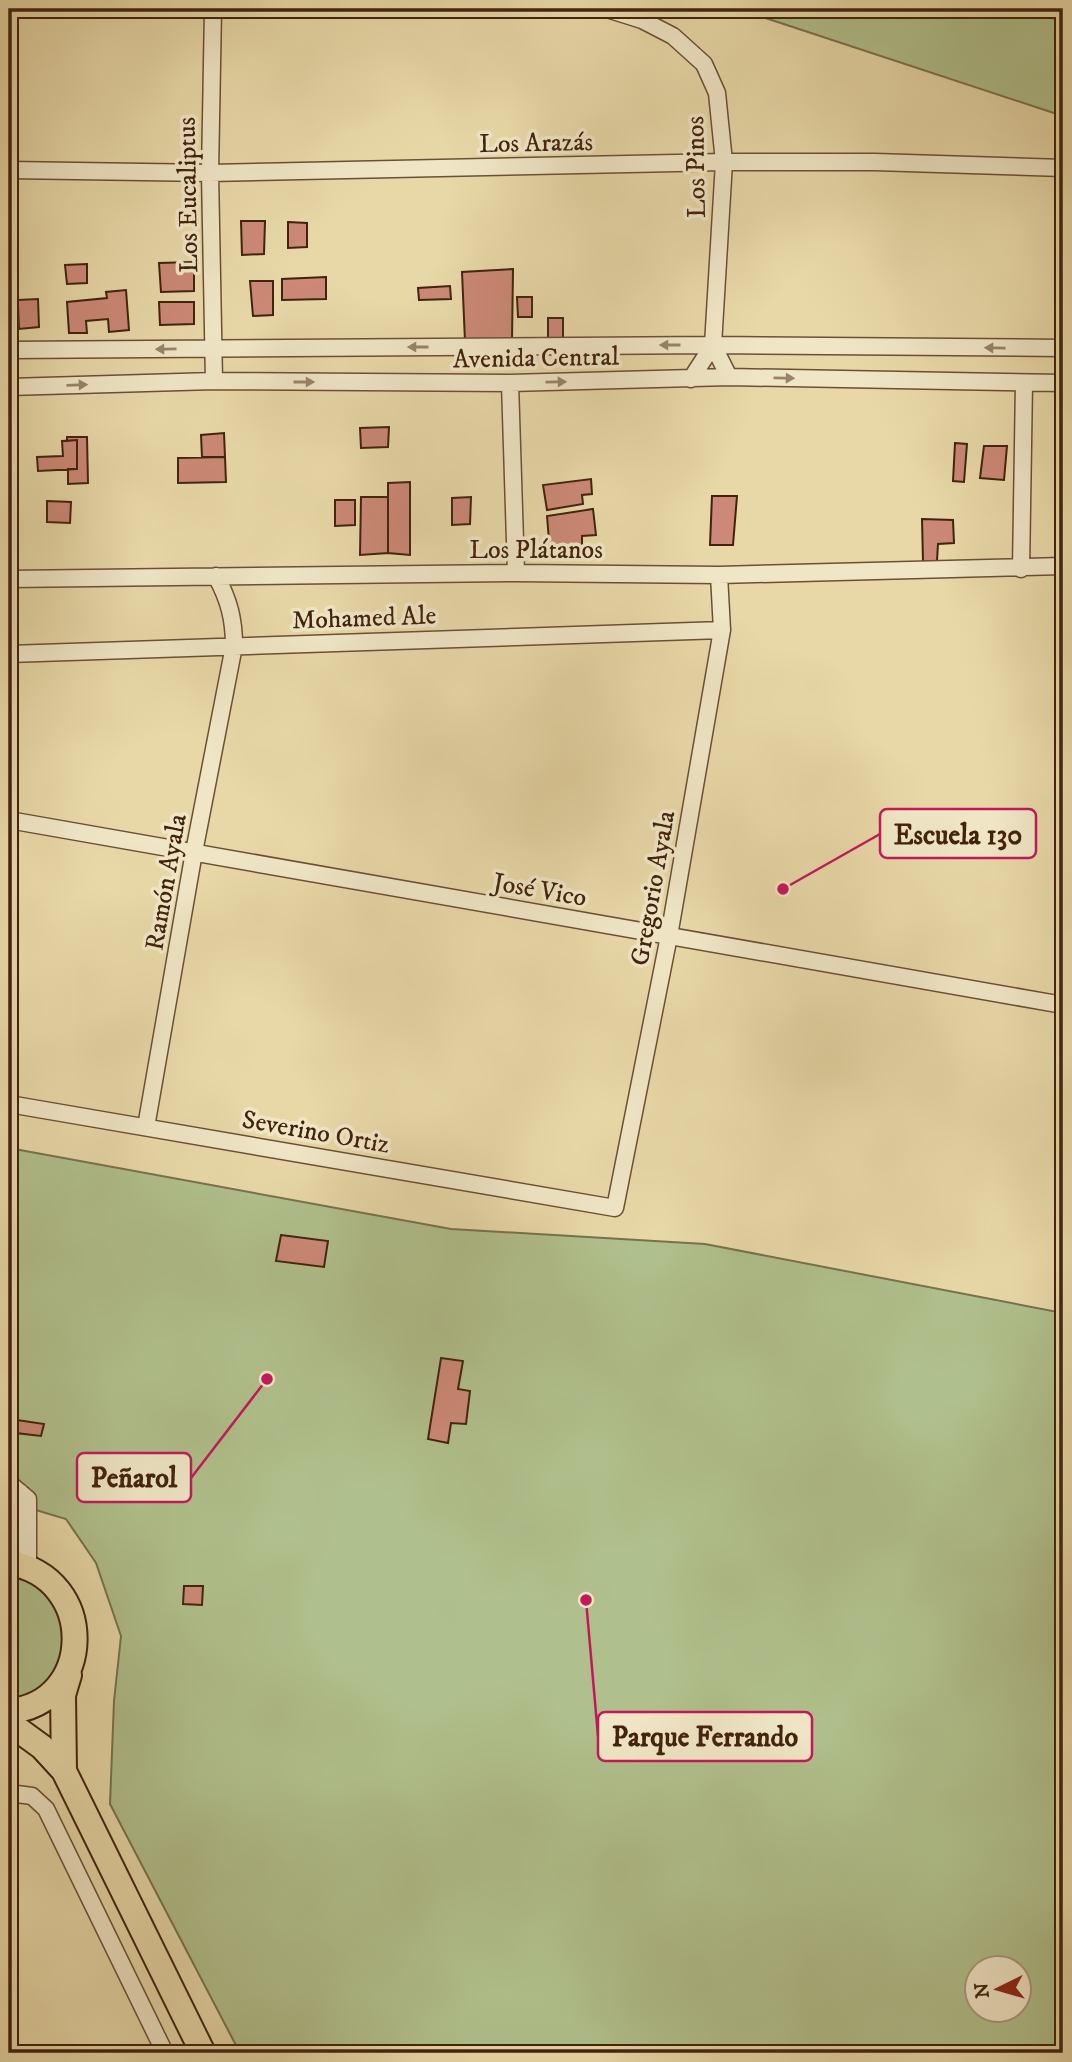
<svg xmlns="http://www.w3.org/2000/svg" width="1072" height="2062" viewBox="0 0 1072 2062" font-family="'IM FELL DW Pica',serif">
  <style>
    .green { fill: #b0c08c; stroke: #78724c; stroke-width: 2; fill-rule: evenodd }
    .building { fill: #cc8977; stroke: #41230d; stroke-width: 2 }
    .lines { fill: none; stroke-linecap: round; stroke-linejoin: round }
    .street-casing { stroke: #6b5034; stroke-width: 19 }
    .primary-casing { stroke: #41230d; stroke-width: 28 }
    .highway-casing { stroke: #41230d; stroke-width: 32 }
    .street { stroke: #f0e6c6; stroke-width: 16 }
    .primary { stroke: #e8d8a8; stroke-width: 24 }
    .highway { stroke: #e8d8a8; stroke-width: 28 }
    .oneway { fill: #98846a }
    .labels { text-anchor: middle; stroke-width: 7; stroke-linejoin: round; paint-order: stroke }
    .street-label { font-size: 26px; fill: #41230d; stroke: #f0e6c6 }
    .leader { fill: none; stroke: #c2185b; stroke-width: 2.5 }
    .callout-dot { fill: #c2185b; stroke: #f0e6c6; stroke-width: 2.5 }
    .callout { fill: #f0e6c6; stroke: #c2185b; stroke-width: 2.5 }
    .callout-label { font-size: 28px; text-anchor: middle; font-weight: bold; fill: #41230d }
  </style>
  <rect width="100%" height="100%" fill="#e8d8a8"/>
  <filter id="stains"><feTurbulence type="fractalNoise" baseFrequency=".00286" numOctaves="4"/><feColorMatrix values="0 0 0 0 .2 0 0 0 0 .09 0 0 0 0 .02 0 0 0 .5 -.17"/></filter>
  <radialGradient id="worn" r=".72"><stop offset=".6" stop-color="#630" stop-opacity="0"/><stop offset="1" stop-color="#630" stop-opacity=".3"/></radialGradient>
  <!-- green -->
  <path class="green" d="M 738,9 L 1063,9 L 1063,116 Z
    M 9,1148 L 451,1229 L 705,1244 L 1063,1313 L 1063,2053 L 240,2053 L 110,1804 L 114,1701 L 121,1636 L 96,1563 L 66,1519 L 9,1502 ZM 978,1968 L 1020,1968 L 1020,2010 L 978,2010 Z
    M 9,1572 L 26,1577 L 57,1604 L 66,1644 L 49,1682 L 35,1694 L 9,1702 Z"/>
  <!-- building -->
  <path class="building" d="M 241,221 L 265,221 L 264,254 L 242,255 Z
    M 288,222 L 307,223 L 307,247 L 288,248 Z
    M 9,261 L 16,261 L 17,273 L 10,273 L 11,281 L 17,280 L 18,300 L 38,299 L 39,327 L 19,329 L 18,306 L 9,307 Z
    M 194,262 L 194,291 L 161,292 L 159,263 Z
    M 87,264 L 87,283 L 67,284 L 65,265 Z
    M 513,269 L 512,341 L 465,341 L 462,272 Z
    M 326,277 L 326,299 L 282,300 L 282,279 Z
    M 250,281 L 273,281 L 273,315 L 253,316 Z
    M 450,286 L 451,299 L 419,300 L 418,288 Z
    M 126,290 L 129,330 L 109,332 L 108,319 L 86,321 L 87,333 L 69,333 L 67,302 L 107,298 L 106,292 Z
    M 517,297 L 532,297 L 532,317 L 518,317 Z
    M 159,302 L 194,302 L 194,324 L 160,325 Z
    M 548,318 L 563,318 L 563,338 L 548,338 Z
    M 389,427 L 388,447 L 361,448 L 360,428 Z
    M 224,433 L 225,457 L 202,457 L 201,435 Z
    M 67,437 L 87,437 L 88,483 L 68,484 L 68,469 L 77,469 L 77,440 L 67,441 Z
    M 77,440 L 77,469 L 38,471 L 37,457 L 63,456 L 62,441 Z
    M 955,443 L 967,444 L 964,482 L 953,481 Z
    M 984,446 L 1007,446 L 1004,480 L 980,478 Z
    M 225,457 L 226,482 L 178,483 L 178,458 Z
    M 591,479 L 592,494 L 582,495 L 583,504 L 547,510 L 543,485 Z
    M 410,482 L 410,555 L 388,553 L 388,483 Z
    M 712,496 L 737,496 L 733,545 L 710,545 Z
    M 361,497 L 388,497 L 388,553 L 360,555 Z
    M 471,497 L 470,524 L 452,525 L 452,498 Z
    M 335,500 L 355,500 L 355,525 L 335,526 Z
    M 47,501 L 71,502 L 70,523 L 47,522 Z
    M 593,509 L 596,535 L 582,536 L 582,549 L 550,553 L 547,516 Z
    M 922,519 L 953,520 L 954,543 L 938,544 L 937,561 L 923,562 Z
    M 281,1235 L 328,1241 L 324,1267 L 276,1261 Z
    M 441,1358 L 463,1361 L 458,1389 L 470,1391 L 466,1424 L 451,1423 L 448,1443 L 428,1439 Z
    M 17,1420 L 44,1424 L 41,1436 L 16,1433 Z
    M 184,1586 L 203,1586 L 202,1605 L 183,1604 Z"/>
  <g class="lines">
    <!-- street casing -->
    <g class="street-casing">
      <path id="street" d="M 213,9 L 210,173 L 214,381
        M 607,9 L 642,20 L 673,36 L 704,64 L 717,93 L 724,162 L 713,345 L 691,379
        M 9,170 L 210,173 L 724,162 L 875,162 L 1063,168
        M 713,345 L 729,377
        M 9,350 L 713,345 L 1063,348
        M 510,383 L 516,573
        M 9,387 L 214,381 L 510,383 L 729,377 L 1063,383
        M 9,434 L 9,497
        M 1021,569 L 1024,383
        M 9,579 L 516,573 L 719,575 L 1063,566
        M 9,654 L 722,630
        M 9,820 L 1063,1005
        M 9,1104 L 615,1208 L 669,936 L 722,630 L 719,575
        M 146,1127 L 194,852 L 234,646 C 234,619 229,600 216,576
        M 9,1483 L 28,1499 L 28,1568
        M 11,1563 L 16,1502 L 20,1492
        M 9,1793 L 32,1796 L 46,1809 L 165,2053"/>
    </g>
    <!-- primary casing -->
    <g class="primary-casing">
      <path id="primary" d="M 9,1563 C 98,1577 95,1704 9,1711
        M 9,1723 L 42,1747 L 64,1771 L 203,2053
        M 64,1771 L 63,1695 L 69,1675"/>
    </g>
    <!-- highway casing -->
    <g class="highway-casing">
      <path id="highway" d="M 9,1561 L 11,1563"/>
    </g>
    <!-- street -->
    <use href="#street" class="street"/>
    <!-- primary -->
    <use href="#primary" class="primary"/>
    <!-- highway -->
    <use href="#highway" class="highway"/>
  </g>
  <!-- one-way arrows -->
  <defs><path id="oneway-solid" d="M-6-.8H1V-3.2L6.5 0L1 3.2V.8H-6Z" transform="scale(1.75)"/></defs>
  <g class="oneway">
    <use href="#oneway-solid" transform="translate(670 345) rotate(180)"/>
    <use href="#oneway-solid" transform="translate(418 347) rotate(180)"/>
    <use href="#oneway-solid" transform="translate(995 348) rotate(-179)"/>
    <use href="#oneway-solid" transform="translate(166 349) rotate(179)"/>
    <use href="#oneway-solid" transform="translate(784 378) rotate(1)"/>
    <use href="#oneway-solid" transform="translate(304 382)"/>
    <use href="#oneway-solid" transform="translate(556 382) rotate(-1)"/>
    <use href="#oneway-solid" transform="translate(77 385) rotate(-2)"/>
  </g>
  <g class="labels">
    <!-- street labels -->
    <g class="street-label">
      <text transform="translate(536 142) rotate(-1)" y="9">Los Arazás</text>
      <text transform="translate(695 167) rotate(-91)" y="9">Los Pinos</text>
      <text transform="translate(187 195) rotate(-91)" y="9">Los Eucaliptus</text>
      <text transform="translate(536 357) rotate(-1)" y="9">Avenida Central</text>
      <text x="536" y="558">Los Plátanos</text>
      <text transform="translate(364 617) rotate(-2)" y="9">Mohamed Ale</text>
      <text transform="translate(165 882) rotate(-80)" y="9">Ramón Ayala</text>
      <text transform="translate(652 888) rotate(-80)" y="9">Gregorio Ayala</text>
      <text transform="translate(540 889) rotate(10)" y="9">José Vico</text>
      <text transform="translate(316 1131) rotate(10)" y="9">Severino Ortiz</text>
    </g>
  </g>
  <!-- callouts -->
  <path class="leader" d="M783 889L880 834M267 1379L191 1478M586 1600L598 1736"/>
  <g class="callout-dot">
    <circle cx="783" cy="889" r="7"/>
    <circle cx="267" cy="1379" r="7"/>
    <circle cx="586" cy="1600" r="7"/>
  </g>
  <g class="callout">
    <rect x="880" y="809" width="156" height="49" rx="7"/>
    <rect x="77" y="1453" width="114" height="49" rx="7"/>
    <rect x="598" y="1712" width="214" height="49" rx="7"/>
  </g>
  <g class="callout-label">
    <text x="958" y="844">Escuela 130</text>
    <text x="134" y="1487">Peñarol</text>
    <text x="705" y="1746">Parque Ferrando</text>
  </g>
  <!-- margin -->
  <rect width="1072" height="2062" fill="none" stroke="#e8d8a8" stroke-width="35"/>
  <rect x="10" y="10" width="1051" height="2041" fill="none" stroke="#41230d" stroke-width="3.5"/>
  <rect x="18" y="18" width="1037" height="2027" fill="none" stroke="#41230d" stroke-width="2"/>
  <!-- north arrow -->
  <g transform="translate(998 1989) rotate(265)"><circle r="33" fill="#f0e6c6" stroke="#aa987c" stroke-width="2"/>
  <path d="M0-5L12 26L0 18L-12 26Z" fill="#8f2418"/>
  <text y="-10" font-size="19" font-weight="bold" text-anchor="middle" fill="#41230d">N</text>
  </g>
  <rect width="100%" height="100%" filter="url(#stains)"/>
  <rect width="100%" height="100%" fill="url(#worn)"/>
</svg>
